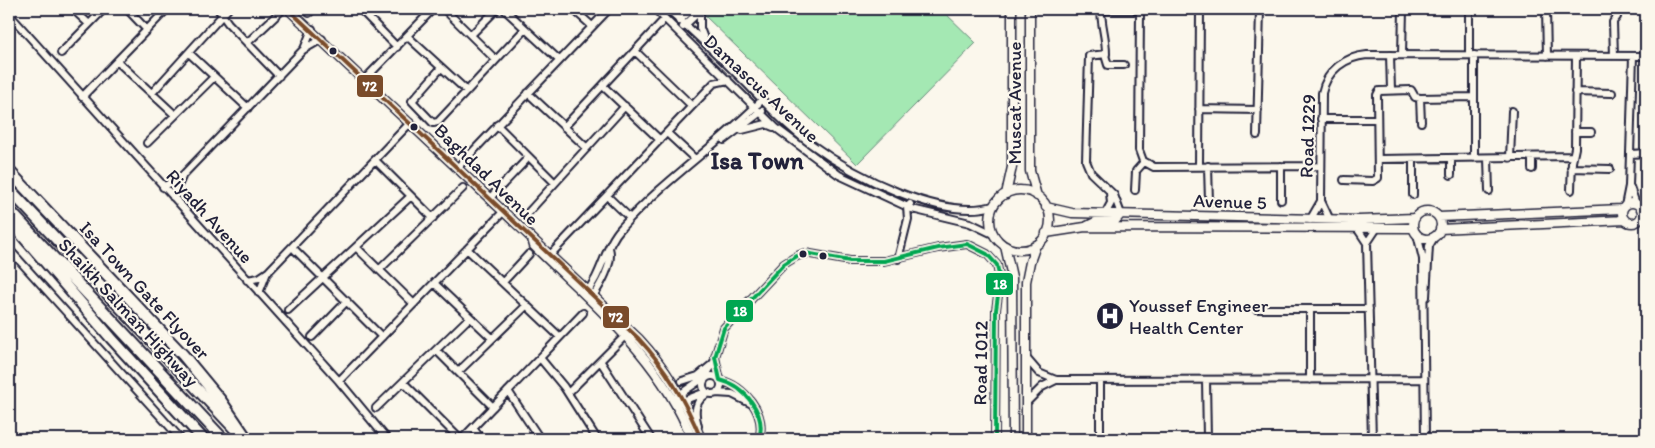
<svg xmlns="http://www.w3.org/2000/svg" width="1655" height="448" viewBox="0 0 1655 448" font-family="Itim,sans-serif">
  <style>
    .green { fill: #a4e8b3; stroke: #638577 }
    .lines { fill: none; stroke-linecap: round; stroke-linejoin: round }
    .minor-casing { stroke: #22223b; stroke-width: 10 }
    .tertiary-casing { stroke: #22223b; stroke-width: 11 }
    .primary-casing { stroke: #22223b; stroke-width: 14 }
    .minor { stroke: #fbf7ec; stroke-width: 6 }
    .tertiary { stroke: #fbf7ec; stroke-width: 8 }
    .primary { stroke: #fbf7ec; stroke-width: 10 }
    .bus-1-casing { stroke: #fbf7ec; stroke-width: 8 }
    .bus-2-casing { stroke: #fbf7ec; stroke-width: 8 }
    .bus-1 { stroke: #7a4b2a; stroke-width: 4 }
    .bus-2 { stroke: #00a651; stroke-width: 4 }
    .bus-dot { fill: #22223b; stroke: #fbf7ec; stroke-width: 2 }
    .labels { text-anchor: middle; stroke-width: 4.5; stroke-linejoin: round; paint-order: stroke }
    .street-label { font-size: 19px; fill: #22223b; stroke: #fbf7ec }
    .poi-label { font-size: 19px; fill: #22223b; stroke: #fbf7ec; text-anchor: start }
    .district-label { font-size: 24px; font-weight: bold; fill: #22223b; stroke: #fbf7ec }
    .line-badge { stroke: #fbf7ec; stroke-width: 2 }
    .badge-label { font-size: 14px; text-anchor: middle; font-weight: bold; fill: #fff }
  </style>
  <rect width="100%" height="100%" fill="#fbf7ec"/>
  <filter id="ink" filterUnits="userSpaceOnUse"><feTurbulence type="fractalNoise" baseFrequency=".02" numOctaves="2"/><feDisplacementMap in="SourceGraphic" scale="10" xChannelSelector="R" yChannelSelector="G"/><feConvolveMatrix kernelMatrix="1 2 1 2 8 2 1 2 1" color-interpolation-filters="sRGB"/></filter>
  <g filter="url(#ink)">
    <!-- green -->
    <path class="green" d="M 709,9 L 941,9 L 976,43 L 857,164 L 703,14 Z"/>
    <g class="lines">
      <!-- minor casing -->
      <g class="minor-casing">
        <path id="minor" d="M 73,9 L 89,24
          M 127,9 L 147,30
          M 218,9 L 228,23 L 279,76
          M 360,9 L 397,47
          M 444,9 L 496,60
          M 504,9 L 559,60
          M 573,9 L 592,26
          M 655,9 L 776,128 L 839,175 L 912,209 L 970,223 L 993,234
          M 668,9 C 695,33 722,59 748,85 C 768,106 788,127 811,144 C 853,175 941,221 993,206
          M 1101,9 C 1101,26 1106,36 1106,54 L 1089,56 L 1086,161 L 1091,173 L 1114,195 L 1121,214
          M 1140,9 L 1139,150 L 1143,161 L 1154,167 L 1321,166
          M 1469,9 L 1469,55
          M 1546,9 L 1547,56
          M 700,10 L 700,28 L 705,41
          M 1101,10 L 1140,10
          M 671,11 L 681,9
          M 309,13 L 313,9
          M 9,14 L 339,381 L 387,439
          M 679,21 L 692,9
          M 683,27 L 701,10
          M 471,35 L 497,9
          M 407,36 L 467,91
          M 247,43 L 283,9
          M 304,49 L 312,29
          M 635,51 L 692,106
          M 61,53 L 104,9
          M 189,53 L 248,108
          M 1105,55 L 1108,65 L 1124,65
          M 1390,55 L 1391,90
          M 1402,55 L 1403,9
          M 1474,55 L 1474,158
          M 1614,56 L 1613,22 L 1617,17 L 1617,9
          M 117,61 L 175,115
          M 441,68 L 412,101 L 433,123 L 438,122 L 525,29
          M 365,79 L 433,9
          M 603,86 L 660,140
          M 1575,92 L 1612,93
          M 152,93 L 228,9
          M 528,93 L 587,148
          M 82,97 L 167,9
          M 1420,98 L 1421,122
          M 1199,109 L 1258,110
          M 1321,119 L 1377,119
          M 497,125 L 555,183
          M 564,127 L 661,23
          M 742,130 L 766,124 L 773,127
          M 1575,132 L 1591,132
          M 667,133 L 695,159
          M 1257,135 L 1260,9
          M 724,140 L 762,111
          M 147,143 L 214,77
          M 1631,154 L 1646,153
          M 1532,157 L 1532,169
          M 1488,158 L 1489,191
          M 1510,158 L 1512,111
          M 1379,159 L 1573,156
          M 1413,159 L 1413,195
          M 375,160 L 433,218
          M 1199,166 L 1200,9
          M 1208,166 L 1209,202
          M 1281,166 L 1281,200
          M 457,168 L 609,9
          M 1571,168 L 1610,169
          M 1451,175 L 1451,159
          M 1344,180 L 1373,181 L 1378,178 L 1377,95 L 1379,91 L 1411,90 L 1415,97 L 1420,98 L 1474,97
          M 163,187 L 182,176 L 303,50 L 322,39
          M 1630,187 L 1636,204
          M 1135,190 L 1136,171 L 1144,162
          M 1571,190 L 1572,162 L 1575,148 L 1576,56
          M 607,196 L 630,218
          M 173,197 L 182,177
          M 489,199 L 529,157
          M 1625,206 L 1629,186 L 1633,56
          M 1105,214 L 1111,203 L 1110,193
          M 525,216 L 625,106
          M 1310,220 L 1321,201
          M 1330,220 L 1321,201 L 1322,93 C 1327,70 1345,57 1367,55 L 1646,56
          M 1357,228 L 1367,243 L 1372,439
          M 1417,234 L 1423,259 L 1425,439
          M 1367,243 L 1377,228
          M 292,247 L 382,337
          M 357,248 L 414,304
          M 9,249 L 181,439
          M 467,249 L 560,337
          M 551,254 L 714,83 L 728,80
          M 898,259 L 908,219 L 907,207 L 910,204
          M 379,270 L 463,188
          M 247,280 L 259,278 L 268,272 L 410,123
          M 503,282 L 529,254
          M 434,283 L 492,338
          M 259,293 L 266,275
          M 585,294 C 603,274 604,246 622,227 C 664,180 718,145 762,100
          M 1426,297 L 1429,246 L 1435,236
          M 591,299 C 600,286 614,264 609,248
          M 1256,309 L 1369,309
          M 288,310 L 411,196
          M 312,337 L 347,301
          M 436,350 L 493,407
          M 540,358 L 564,387 L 597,439
          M 1027,359 L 1039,373 L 1056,380 L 1424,379
          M 601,362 L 651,439
          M 458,372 L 527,305
          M703 385a9 9 0 1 1 18 0a9 9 0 1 1-18 0Z
          M 1100,380 L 1100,439
          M 1206,380 L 1207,439
          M 1310,380 L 1310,309
          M 339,381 L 503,212
          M 682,381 L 698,376 L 710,366
          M 403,382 L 460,439
          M 508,391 L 540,439
          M 568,393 L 621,340
          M 716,393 L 732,394 L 750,403
          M 674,400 C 688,385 705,383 713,363
          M 680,402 L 703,393
          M 1026,403 L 1042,387 L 1056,380
          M 376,408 L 470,317
          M 698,426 C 694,412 694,400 709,393
          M 473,428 L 481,439
          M 462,439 L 583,313
          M 759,439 C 767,413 744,386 720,380 L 715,357 L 724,328 L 784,264 L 797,256 L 805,253 L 850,261 L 884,261 L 938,248 L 967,244 L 987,254 L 997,265 L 1000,281 L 996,310 L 995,439"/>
      </g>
      <!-- tertiary casing -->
      <g class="tertiary-casing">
        <path id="tertiary" d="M 288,9 L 639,339 C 666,368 686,402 701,439
          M 1030,9 L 1030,171 L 1037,196
          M990 220a30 30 0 1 1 60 0a30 30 0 1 1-60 0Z
          M 1006,194 L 1012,167 L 1012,9
          M1622 213a10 10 0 1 1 20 0a10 10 0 1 1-20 0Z
          M 1046,207 L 1072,213 L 1359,220 L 1415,218
          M1413 225a14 14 0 1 1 28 0a14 14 0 1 1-28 0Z
          M 1439,217 L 1622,209
          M 1087,226 L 1095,222 L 1114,222 L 1121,214
          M 1440,229 L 1625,220
          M 1046,233 L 1085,227 L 1413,228
          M 532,239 L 534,246 C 595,306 660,357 692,439
          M 1005,246 L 1012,277 L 1013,439
          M 1026,439 L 1026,282 L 1030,262 L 1036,245"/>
      </g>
      <!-- primary casing -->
      <g class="primary-casing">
        <path id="primary" d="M 9,171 L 183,355 L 221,401 L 247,439
          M 9,189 L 235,429
          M 9,210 L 223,439
          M 9,220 L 111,338 L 203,439"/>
      </g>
      <!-- minor -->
      <use href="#minor" class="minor"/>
      <!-- tertiary -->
      <use href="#tertiary" class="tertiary"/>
      <!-- primary -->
      <use href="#primary" class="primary"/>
      <!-- bus-1 casing -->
      <g class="bus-1-casing">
        <path id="bus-1" d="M 288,9 L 639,339 C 666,368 686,402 701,439"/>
      </g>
      <!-- bus-2 casing -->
      <g class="bus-2-casing">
        <path id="bus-2" d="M 759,439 C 767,413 744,386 720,380 L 715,357 L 724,328 L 784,264 L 797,256 L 805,253 L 850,261 L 884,261 L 938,248 L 967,244 L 987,254 L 997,265 L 1000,281 L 996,310 L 995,439"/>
      </g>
      <!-- bus-1 -->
      <use href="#bus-1" class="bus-1"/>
      <!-- bus-2 -->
      <use href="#bus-2" class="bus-2"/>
    </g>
  </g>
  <!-- icons -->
  <defs>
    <g id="hospital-disc" transform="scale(1.4375)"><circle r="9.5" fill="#22223b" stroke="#fbf7ec"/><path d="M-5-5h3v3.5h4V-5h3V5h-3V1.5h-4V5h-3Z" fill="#fff"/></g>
  </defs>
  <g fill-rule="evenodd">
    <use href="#hospital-disc" x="1110" y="316"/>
  </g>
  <!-- markers -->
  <g class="bus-dot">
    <circle cx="333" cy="51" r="4.5"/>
    <circle cx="414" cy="127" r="4.5"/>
    <circle cx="803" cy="254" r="4.5"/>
    <circle cx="823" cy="256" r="4.5"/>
  </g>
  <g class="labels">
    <!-- street labels -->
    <g class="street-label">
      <text transform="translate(762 88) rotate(43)" y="7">Damascus Avenue</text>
      <text transform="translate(1014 103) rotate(-90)" y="7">Muscat Avenue</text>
      <text transform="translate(1307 136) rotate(-88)" y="7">Road 1229</text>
      <text transform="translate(487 174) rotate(44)" y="7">Baghdad Avenue</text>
      <text transform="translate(1230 201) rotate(2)" y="7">Avenue 5</text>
      <text transform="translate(210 216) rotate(48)" y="7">Riyadh Avenue</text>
      <text transform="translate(145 290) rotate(47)" y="7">Isa Town Gate Flyover</text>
      <text transform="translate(129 312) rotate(47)" y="7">Shaikh Salman Highway</text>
      <text transform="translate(980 363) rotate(-89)" y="7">Road 1012</text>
    </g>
    <!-- poi labels -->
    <g class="poi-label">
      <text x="1129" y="312">Youssef Engineer<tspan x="1129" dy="22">Health Center</tspan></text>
    </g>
    <!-- district labels -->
    <g class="district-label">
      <text x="757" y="169">Isa Town</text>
    </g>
  </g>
  <g class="line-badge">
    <rect x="356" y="74" width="28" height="24" rx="5" fill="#7a4b2a"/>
    <rect x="985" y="272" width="29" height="24" rx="5" fill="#00a651"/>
    <rect x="725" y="299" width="29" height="24" rx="5" fill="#00a651"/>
    <rect x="602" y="305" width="28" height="24" rx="5" fill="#7a4b2a"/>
  </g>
  <g class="badge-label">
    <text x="370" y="91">72</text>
    <text x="1000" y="289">18</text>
    <text x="740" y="316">18</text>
    <text x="616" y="322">72</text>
  </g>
  <!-- margin -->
  <rect width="1655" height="448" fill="none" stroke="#fbf7ec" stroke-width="30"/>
  <rect x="15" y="15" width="1625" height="418" fill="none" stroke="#22223b" stroke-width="2" filter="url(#ink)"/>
</svg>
